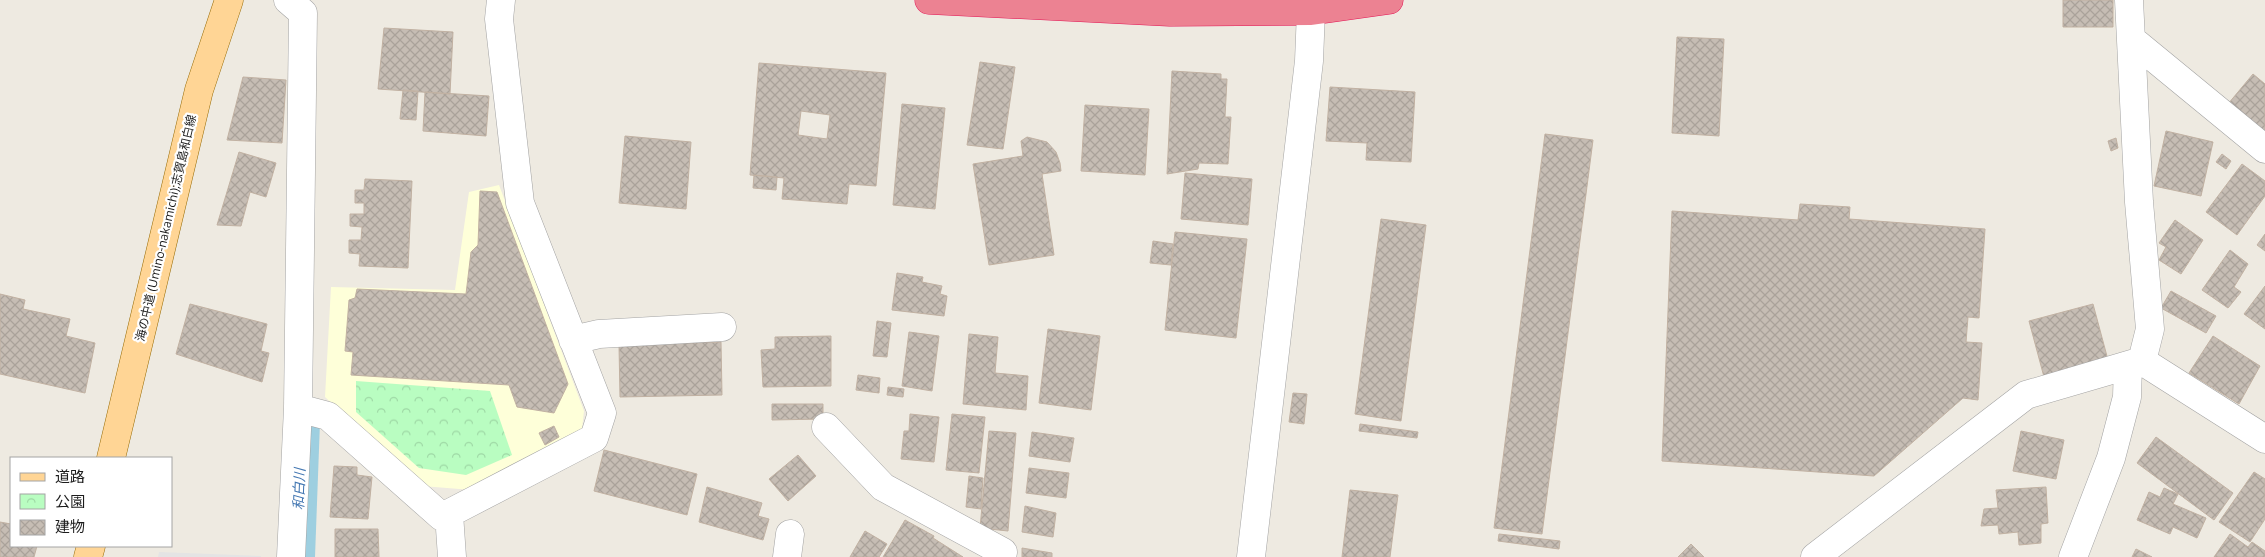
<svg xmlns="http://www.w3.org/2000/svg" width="2265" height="557" viewBox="0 0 2265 557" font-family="'Open Sans','Noto Sans JP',sans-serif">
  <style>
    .education { fill: #feffd9 }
    .park { fill: url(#park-crowns) }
    .parking { fill: #e4e4e4 }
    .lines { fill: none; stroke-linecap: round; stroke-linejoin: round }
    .stream { stroke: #9ecfe0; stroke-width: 10 }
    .building { fill: url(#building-cross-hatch); stroke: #c1b1a2; fill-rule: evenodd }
    .street-casing { stroke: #a3a3a3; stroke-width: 29 }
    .primary-casing { stroke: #946800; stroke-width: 29 }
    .highway-casing { stroke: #e31756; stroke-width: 29 }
    .street { stroke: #fff; stroke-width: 28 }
    .primary { stroke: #ffd595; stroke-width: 28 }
    .highway { stroke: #ec8292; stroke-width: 28 }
    .labels { text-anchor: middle; stroke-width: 4.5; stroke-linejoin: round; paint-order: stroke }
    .street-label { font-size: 12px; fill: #1c1c1c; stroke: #fff }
    .water-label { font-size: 14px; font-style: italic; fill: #4377b2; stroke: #fff }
  </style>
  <defs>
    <pattern id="park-crowns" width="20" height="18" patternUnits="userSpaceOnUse" patternTransform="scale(1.25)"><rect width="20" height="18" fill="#b9fdc1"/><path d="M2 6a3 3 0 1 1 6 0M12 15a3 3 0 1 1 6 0" fill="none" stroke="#9ed8a5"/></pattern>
    <pattern id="building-cross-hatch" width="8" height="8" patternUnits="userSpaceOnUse" patternTransform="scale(1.25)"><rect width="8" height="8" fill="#c6bdb4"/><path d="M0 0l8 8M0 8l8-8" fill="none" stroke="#aaa29a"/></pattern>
  </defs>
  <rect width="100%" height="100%" fill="#eeeae1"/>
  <!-- education -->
  <path class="education" d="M 499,185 L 584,411 L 582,429 L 472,490 L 422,486 L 325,397 L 331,287 L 455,290 L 469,192 Z"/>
  <!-- park -->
  <path class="park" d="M 356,381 L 490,391 L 512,455 L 466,475 L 419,468 L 356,412 Z"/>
  <!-- parking -->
  <path class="parking" d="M 159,552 L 261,556 L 261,557 L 158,557 Z"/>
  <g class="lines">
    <!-- stream -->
    <path class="stream" d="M 310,557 L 315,422"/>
  </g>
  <!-- building -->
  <path class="building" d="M 2063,0 L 2113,0 L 2113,27 L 2063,27 Z
    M 384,28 L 453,32 L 450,94 L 378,89 Z
    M 1677,37 L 1724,39 L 1719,136 L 1672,133 Z
    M 980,62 L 1015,67 L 1003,149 L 967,145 Z
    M 759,63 L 886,73 L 876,186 L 849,184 L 847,204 L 782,199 L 784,178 L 750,175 ZM 801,111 L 830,115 L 827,139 L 798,135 Z
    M 1172,71 L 1221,74 L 1221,79 L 1227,79 L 1225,117 L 1231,117 L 1228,164 L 1199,163 L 1198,169 L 1167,174 Z
    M 2253,74 L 2265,84 L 2265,143 L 2223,110 Z
    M 243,77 L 286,80 L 282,143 L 227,140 Z
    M 1330,87 L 1415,92 L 1411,162 L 1366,160 L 1367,143 L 1326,141 Z
    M 403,90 L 418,91 L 416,120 L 400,119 Z
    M 425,92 L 489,96 L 486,136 L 423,131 Z
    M 902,104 L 945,108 L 935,209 L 893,205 Z
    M 1085,105 L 1149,109 L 1145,175 L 1081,171 Z
    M 2166,131 L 2213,142 L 2201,196 L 2154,186 Z
    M 1545,134 L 1593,140 L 1542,534 L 1494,528 Z
    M 625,136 L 691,142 L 686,209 L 619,203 Z
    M 1027,137 L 1047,142 L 1056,152 L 1060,163 L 1061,171 L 1042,174 L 1054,255 L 989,265 L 973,164 L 1023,156 L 1021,141 Z
    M 2116,138 L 2118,148 L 2111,151 L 2108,141 Z
    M 239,152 L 276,163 L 266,197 L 250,192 L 241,226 L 217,225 Z
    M 2222,154 L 2231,161 L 2226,169 L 2216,162 Z
    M 2242,164 L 2265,181 L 2265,196 L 2237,235 L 2206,212 Z
    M 1185,173 L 1252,179 L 1248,225 L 1181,219 Z
    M 754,175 L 777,177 L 776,190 L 753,188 Z
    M 365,179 L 412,181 L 408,268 L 359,266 L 360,254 L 349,253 L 349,240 L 361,240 L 362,227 L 350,226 L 350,214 L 364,214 L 364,203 L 355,203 L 355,190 L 364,190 Z
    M 480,191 L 497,192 L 568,384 L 554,413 L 517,407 L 509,385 L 351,375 L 353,352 L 345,351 L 349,300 L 355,298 L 357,289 L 466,294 L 471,252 L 478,245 Z
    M 1800,204 L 1850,207 L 1849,219 L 1985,229 L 1979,318 L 1968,317 L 1966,342 L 1982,343 L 1978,400 L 1963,398 L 1874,476 L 1662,461 L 1672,211 L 1798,220 Z
    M 1381,219 L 1426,225 L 1401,421 L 1355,414 Z
    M 2175,220 L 2203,240 L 2181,274 L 2159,260 L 2166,247 L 2159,243 Z
    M 1175,232 L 1247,239 L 1236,338 L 1165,330 Z
    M 2265,234 L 2265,251 L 2257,245 Z
    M 1153,241 L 1173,244 L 1171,265 L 1150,263 Z
    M 2230,250 L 2248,264 L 2234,287 L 2241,292 L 2228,308 L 2202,290 Z
    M 897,273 L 923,277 L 922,282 L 942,286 L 940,294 L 947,296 L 944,316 L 892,310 Z
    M 2265,286 L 2265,329 L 2244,314 Z
    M 2171,291 L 2216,316 L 2206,333 L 2161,308 Z
    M 0,294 L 25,300 L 23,309 L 70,319 L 66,336 L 95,343 L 85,393 L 0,374 Z
    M 190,304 L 267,324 L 261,351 L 269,353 L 262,382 L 176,354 Z
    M 2093,304 L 2108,360 L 2044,377 L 2029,321 Z
    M 877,321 L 891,323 L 887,357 L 873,356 Z
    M 1048,329 L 1100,336 L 1091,410 L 1039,403 Z
    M 909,332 L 939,336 L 932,391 L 902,386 Z
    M 969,334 L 998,337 L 995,373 L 1028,376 L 1026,410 L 963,404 Z
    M 831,336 L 831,386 L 763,387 L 761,350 L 775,349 L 775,337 Z
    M 2213,336 L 2260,366 L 2239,404 L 2189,373 Z
    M 721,342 L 722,395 L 620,397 L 619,345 Z
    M 858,375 L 880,378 L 879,393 L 856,390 Z
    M 888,387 L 904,389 L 903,397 L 887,395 Z
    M 1293,393 L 1307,394 L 1304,424 L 1289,422 Z
    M 772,404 L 823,404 L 823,419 L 772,420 Z
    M 910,414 L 939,417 L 934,462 L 901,459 L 904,431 L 909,431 Z
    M 952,414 L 985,417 L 979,473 L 946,470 Z
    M 1360,424 L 1418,432 L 1417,438 L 1359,431 Z
    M 554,426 L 559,437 L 545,445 L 539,433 Z
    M 989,431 L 1016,433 L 1008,531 L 980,528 Z
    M 2021,431 L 2064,440 L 2056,479 L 2013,471 Z
    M 1032,432 L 1074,438 L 1070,462 L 1029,456 Z
    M 2156,437 L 2233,493 L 2214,520 L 2137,463 Z
    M 604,450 L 697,474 L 687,515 L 594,491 Z
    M 798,455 L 816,476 L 788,501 L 769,479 Z
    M 334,466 L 357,467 L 357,475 L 372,477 L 368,519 L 330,517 Z
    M 1029,468 L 1069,473 L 1066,498 L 1026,493 Z
    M 2254,472 L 2265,479 L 2265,519 L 2250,542 L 2219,522 Z
    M 969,476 L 983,478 L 981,509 L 966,507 Z
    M 707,487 L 762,503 L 758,516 L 769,519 L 763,540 L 699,522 Z
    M 2046,487 L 2048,523 L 2041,524 L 2041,543 L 2019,545 L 2018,532 L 1999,534 L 1998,525 L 1981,526 L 1984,509 L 1998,508 L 1996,490 Z
    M 2164,488 L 2178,494 L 2173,504 L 2206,518 L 2197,538 L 2173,527 L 2170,534 L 2137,520 L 2149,492 L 2160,497 Z
    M 1350,490 L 1398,495 L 1390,557 L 1342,557 Z
    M 1025,506 L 1056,513 L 1053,537 L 1022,532 Z
    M 905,520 L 934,536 L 933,538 L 963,557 L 883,557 Z
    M 0,522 L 11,524 L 11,546 L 37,546 L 34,557 L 0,557 Z
    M 335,529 L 378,529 L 379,557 L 335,557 Z
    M 865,531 L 887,544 L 879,557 L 850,557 Z
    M 1499,534 L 1560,541 L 1559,549 L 1498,541 Z
    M 2230,534 L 2248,547 L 2252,542 L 2265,551 L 2265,557 L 2214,557 Z
    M 1691,544 L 1704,557 L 1678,557 Z
    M 1022,548 L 1052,553 L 1052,557 L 1022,557 Z
    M 2136,549 L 2152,557 L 2132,557 Z"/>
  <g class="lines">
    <!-- street casing -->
    <g class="street-casing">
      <path id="street" d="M 288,0 L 303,13 L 298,408 L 291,557
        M 2131,39 L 2265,149
        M 573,340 L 599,334 L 722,327
        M 2142,361 L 2265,439
        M 298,408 L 328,416 L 442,517 L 594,438 L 602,413 L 520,203 L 499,19 L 501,0
        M 826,427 L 883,487 L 1003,552 L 1002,557
        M 449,514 L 452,557
        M 787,557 L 790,534
        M 1251,557 L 1309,61 L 1311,11
        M 1815,557 L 2026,395 L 2142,361 L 2150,329 L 2139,202 L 2129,0
        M 2073,557 L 2111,458 L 2127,397 L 2128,365"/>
    </g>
    <!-- primary casing -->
    <g class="primary-casing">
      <path id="primary" d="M 111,458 L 199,90 L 229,0
        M 88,557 L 91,546"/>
    </g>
    <!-- highway casing -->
    <g class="highway-casing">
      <path id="highway" d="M 929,0 L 1170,12 L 1311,11 L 1389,0"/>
    </g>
    <!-- street -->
    <use href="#street" class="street"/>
    <!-- primary -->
    <use href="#primary" class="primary"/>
    <!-- highway -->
    <use href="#highway" class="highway"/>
  </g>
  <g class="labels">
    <!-- street labels -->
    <g class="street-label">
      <text transform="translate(166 228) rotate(-77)" y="4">海の中道 (Umino-nakamichi);志賀島和白線</text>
    </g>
    <!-- water labels -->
    <g class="water-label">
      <text transform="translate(299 489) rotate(-88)" y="5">和白川</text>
    </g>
  </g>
  <!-- legend -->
  <rect x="10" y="457" width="162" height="90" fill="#ffffff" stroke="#a4a4a4"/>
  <rect x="20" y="473" width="25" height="8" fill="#ffd595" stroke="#a4a4a4"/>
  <text x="55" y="482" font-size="15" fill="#1c1c1c">道路</text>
  <rect x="20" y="494" width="25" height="15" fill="url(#park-crowns)" stroke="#a4a4a4"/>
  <text x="55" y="507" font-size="15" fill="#1c1c1c">公園</text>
  <rect x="20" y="520" width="25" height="15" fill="url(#building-cross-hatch)" stroke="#a4a4a4"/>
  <text x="55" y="532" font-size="15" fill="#1c1c1c">建物</text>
</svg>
